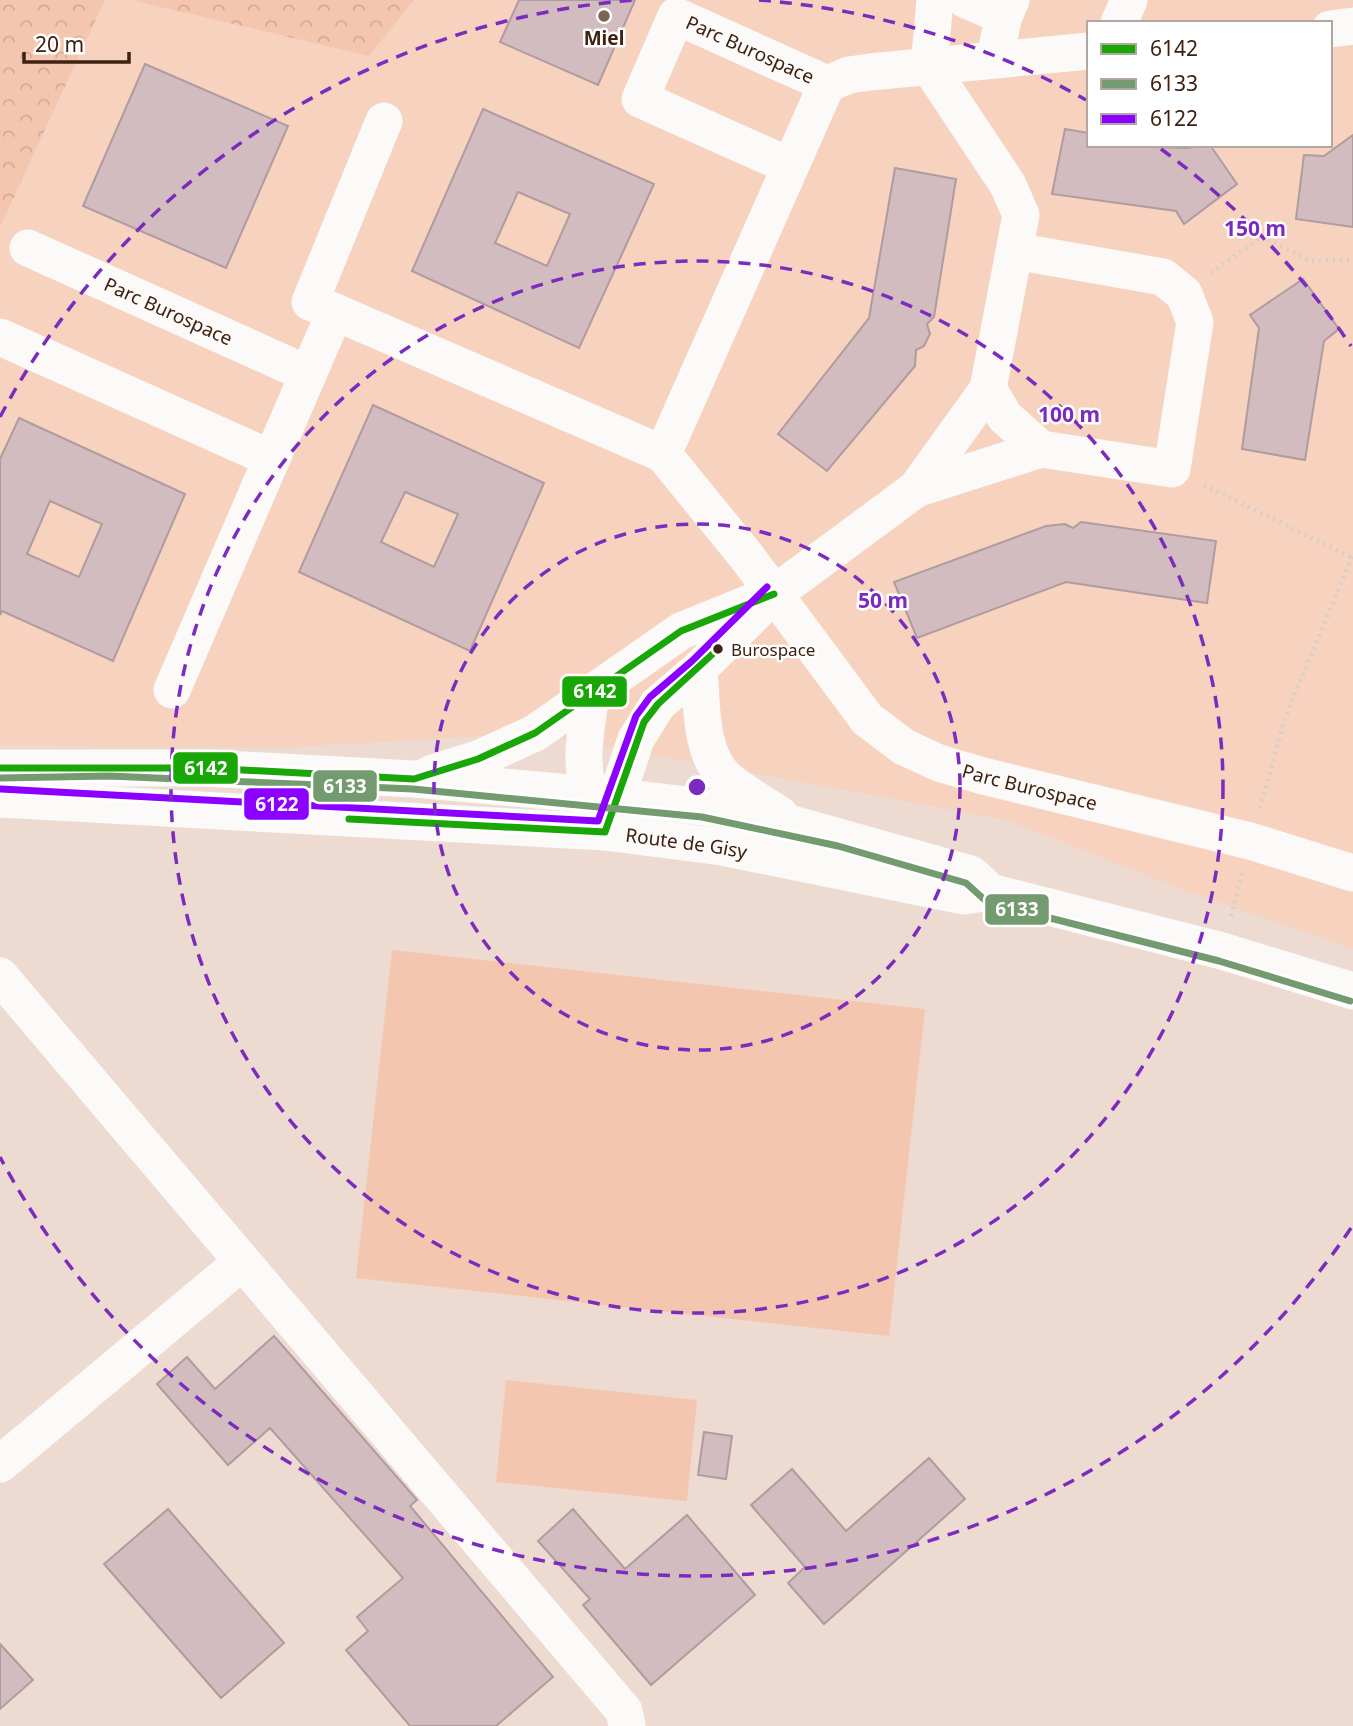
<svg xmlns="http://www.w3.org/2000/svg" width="1353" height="1726" viewBox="0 0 1353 1726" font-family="'Noto Sans',sans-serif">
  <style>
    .built { fill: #f6d2bf; fill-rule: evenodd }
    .green { fill: #f4c6af }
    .forest { fill: url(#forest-crowns) }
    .building { fill: #d2bcbf; stroke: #b09b9e; stroke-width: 2; fill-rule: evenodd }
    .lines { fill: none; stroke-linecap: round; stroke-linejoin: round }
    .path { stroke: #d5cecb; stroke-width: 4.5; stroke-dasharray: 2 5; stroke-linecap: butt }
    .minor { stroke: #fcfaf8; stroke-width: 37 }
    .bus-1-casing { stroke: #fff; stroke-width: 12 }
    .bus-2-casing { stroke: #fff; stroke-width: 12 }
    .bus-3-casing { stroke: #fff; stroke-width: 12 }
    .bus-1 { stroke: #19a607; stroke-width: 7 }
    .bus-2 { stroke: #749a6f; stroke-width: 7 }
    .bus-3 { stroke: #8c00ff; stroke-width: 7 }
    .ring { fill: none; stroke: #7b2cbf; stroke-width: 3.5; stroke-dasharray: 12 9 }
    .poi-dot { fill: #7c6255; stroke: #fff; stroke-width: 2.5 }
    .bus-dot { fill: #3f2112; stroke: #fff; stroke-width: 2.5 }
    .labels { text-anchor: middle; stroke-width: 5; stroke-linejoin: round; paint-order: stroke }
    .bus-label { font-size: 17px; fill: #3f2112; stroke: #fff; text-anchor: start }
    .poi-label { font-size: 19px; font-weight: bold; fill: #3f2112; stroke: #fff }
    .street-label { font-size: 19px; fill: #3f2112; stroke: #fff }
    .centre { fill: #7b2cbf; stroke: #fff; stroke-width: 3.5 }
    .ring-label { font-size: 21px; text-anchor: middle; font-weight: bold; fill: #7b2cbf; stroke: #fff; stroke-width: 5; stroke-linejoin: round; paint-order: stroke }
    .line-badge { stroke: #fff; stroke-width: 2.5 }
    .badge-label { font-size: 19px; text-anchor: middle; font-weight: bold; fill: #fff }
  </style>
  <defs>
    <pattern id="forest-crowns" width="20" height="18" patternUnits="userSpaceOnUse" patternTransform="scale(1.75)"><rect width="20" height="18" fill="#f4c6af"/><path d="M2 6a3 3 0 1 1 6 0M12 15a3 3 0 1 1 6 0" fill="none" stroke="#d2aa96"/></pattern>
  </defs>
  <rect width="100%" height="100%" fill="#eddbd2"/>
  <!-- built -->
  <path class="built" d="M 105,0 L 131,0 L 369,56 L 414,0 L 1353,0 L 1353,949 L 1184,890 L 1007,820 L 535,733 L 281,748 L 0,746 L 0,227 ZM 1089,23 L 1330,23 L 1330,145 L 1089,145 Z"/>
  <!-- green -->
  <path class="green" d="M 392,950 L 925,1009 L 889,1336 L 356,1278 Z
    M 506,1380 L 697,1400 L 687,1501 L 496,1482 Z"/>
  <!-- forest -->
  <path class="forest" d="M 0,0 L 105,0 L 0,227 Z
    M 131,0 L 414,0 L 369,56 Z"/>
  <!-- building -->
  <path class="building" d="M 519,0 L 635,0 L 598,85 L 500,42 Z
    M 145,64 L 288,126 L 226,268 L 83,206 Z
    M 483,109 L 654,184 L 579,348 L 412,271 ZM 518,192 L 570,214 L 547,266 L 495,243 Z
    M 1065,129 L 1089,133 L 1089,145 L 1186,148 L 1210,145 L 1237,184 L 1184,224 L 1176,211 L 1052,194 Z
    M 1353,135 L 1353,227 L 1296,219 L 1304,155 L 1324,156 Z
    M 895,168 L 956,179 L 934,317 L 927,324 L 930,334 L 924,346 L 916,350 L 915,366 L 827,471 L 778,434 L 869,318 Z
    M 1303,279 L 1339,329 L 1324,341 L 1305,460 L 1242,449 L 1259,328 L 1250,315 Z
    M 373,405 L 544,483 L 470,651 L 299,572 ZM 405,492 L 458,514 L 434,567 L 381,542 Z
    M 19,418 L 185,494 L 113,661 L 2,611 L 0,615 L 0,459 ZM 50,501 L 102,524 L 79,577 L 27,554 Z
    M 1081,522 L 1216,541 L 1207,603 L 1066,582 L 917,638 L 894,582 L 1046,526 L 1065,524 L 1073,528 Z
    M 274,1336 L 417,1500 L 410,1506 L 553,1677 L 496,1726 L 410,1726 L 346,1650 L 368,1631 L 357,1617 L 403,1578 L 270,1428 L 228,1465 L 157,1384 L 187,1357 L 215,1389 Z
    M 704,1432 L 732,1436 L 726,1479 L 698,1475 Z
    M 929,1458 L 965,1499 L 824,1624 L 788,1583 L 805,1567 L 751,1505 L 792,1469 L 846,1531 Z
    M 168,1509 L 284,1643 L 221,1698 L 104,1564 Z
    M 573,1509 L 625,1569 L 687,1515 L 755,1595 L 651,1685 L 583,1605 L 590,1599 L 538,1541 Z
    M 0,1644 L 33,1680 L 0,1709 Z"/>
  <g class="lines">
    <!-- path -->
    <path class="path" d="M 1211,273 L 1262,236 L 1311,261 L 1353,259
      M 1204,485 L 1353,558
      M 1260,808 L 1285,718 L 1353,555
      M 1231,916 L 1242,874"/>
    <!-- minor -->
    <g class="minor">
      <path d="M 966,0 L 1004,16"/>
      <path d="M 1119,23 L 1129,0"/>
      <path d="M 1330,29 L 1353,26"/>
      <path id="s1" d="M 1089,51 L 870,72 L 849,75 L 827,84 L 663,454 L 747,557 L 867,719 L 904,747 L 939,763 L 983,776 L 1250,841 L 1353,873"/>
      <path d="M 994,60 L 1004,16 L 1011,0"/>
      <path id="s2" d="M 790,166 L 640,99 L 676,16 L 827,84"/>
      <path id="s3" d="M 28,248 L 308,374"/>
      <path d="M 335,312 L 310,302 L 384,121"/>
      <path d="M 0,337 L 272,459"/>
      <path d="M 988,389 L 1005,417 L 1041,449"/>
      <path d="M 916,489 L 1041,449 L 1172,469 L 1195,322 L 1184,294 L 1163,277 L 1015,251"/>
      <path d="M 699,669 C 702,701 699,754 726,778 C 742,792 762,803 780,815"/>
      <path d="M 172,690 L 335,312 L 663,454"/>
      <path d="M 591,695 C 584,741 577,771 597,815"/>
      <path d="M 0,768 L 205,768 L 414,779 L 616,797 L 704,807 L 796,825 L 971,874 L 984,886"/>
      <path d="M 430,774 L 478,759 L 535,733 L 681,631 L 760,599"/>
      <path id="s4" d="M 0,799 L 605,832 L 722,847 L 964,896 L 990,892 L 1222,951 L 1353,991"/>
      <path d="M 605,832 L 636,739 L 658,704 L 699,669 L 774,594 L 916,489 L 988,389 L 1021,215 L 1008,185 L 929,66 L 935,0"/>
      <path d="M 0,976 L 624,1711 L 627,1726"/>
      <path d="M 0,1464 L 242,1262"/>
    </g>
    <!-- bus-1 casing -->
    <g class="bus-1-casing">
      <path id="bus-1" d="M 0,768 L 205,768 L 414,779 L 478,759 L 535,733 L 681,631 L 774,594
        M 349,819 L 605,832
        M 605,832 L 644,722 L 658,704 L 718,649"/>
    </g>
    <!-- bus-2 casing -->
    <g class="bus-2-casing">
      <path id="bus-2" d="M 0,778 L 109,776 L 413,789 L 702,817 L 838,846 L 966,883 L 987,902 L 1219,961 L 1350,1001"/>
    </g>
    <!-- bus-3 casing -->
    <g class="bus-3-casing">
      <path id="bus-3" d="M 1,789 L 598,821 L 636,716 L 650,697 L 692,661 L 767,587"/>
    </g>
    <!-- bus-1 -->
    <use href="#bus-1" class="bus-1"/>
    <!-- bus-2 -->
    <use href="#bus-2" class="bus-2"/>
    <!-- bus-3 -->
    <use href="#bus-3" class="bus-3"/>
  </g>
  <!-- distance rings -->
  <g class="ring">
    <circle cx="697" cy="787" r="263"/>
    <circle cx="697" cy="787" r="526"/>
    <path d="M1351 1228A789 789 0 0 1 0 1157M0 417A789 789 0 0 1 635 0M759 0A789 789 0 0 1 1086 100M1161 149A789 789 0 0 1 1351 346"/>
  </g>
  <!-- markers -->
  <circle class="poi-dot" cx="604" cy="16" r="7"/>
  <circle class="bus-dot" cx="718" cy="649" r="6"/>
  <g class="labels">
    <!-- bus labels -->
    <g class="bus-label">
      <text x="731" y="656">Burospace</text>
    </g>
    <!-- poi labels -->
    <g class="poi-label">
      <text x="604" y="45">Miel</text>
    </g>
    <!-- street labels -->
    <g class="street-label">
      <text dy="7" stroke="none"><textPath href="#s2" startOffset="336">Parc Burospace</textPath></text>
      <text dy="7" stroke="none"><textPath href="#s3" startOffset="154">Parc Burospace</textPath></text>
      <text dy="7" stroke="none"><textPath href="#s1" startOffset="1183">Parc Burospace</textPath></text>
      <text dy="7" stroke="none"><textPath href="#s4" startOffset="688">Route de Gisy</textPath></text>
    </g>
  </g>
  <circle cx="697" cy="787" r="10" class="centre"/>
  <g class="ring-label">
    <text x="1255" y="236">150 m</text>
    <text x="1069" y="422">100 m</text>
    <text x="883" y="608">50 m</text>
  </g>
  <g class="line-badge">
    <rect x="561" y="675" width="67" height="33" rx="7" fill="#19a607"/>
    <rect x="172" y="751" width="67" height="34" rx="7" fill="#19a607"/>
    <rect x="312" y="769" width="66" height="34" rx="7" fill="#749a6f"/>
    <rect x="243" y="787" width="67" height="34" rx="7" fill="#8c00ff"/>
    <rect x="984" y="893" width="66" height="33" rx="7" fill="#749a6f"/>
  </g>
  <g class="badge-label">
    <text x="595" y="698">6142</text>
    <text x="206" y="775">6142</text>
    <text x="345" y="793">6133</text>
    <text x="277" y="811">6122</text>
    <text x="1017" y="916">6133</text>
  </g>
  <!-- legend -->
  <rect x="1087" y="21" width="245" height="126" fill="#ffffff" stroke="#b2a6a0" stroke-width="2"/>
  <rect x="1101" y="44" width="35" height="10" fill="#19a607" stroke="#b2a6a0" stroke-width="2"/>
  <text x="1150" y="56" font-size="21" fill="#3f2112">6142</text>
  <rect x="1101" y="79" width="35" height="10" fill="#749a6f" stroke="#b2a6a0" stroke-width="2"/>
  <text x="1150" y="91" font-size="21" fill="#3f2112">6133</text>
  <rect x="1101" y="114" width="35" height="10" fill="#8c00ff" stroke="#b2a6a0" stroke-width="2"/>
  <text x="1150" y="126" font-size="21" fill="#3f2112">6122</text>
  <!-- scale -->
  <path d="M24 52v10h105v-10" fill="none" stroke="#3f2112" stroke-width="3.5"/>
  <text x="35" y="52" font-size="21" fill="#3f2112" stroke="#ffffff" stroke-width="5" paint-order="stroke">20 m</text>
</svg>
